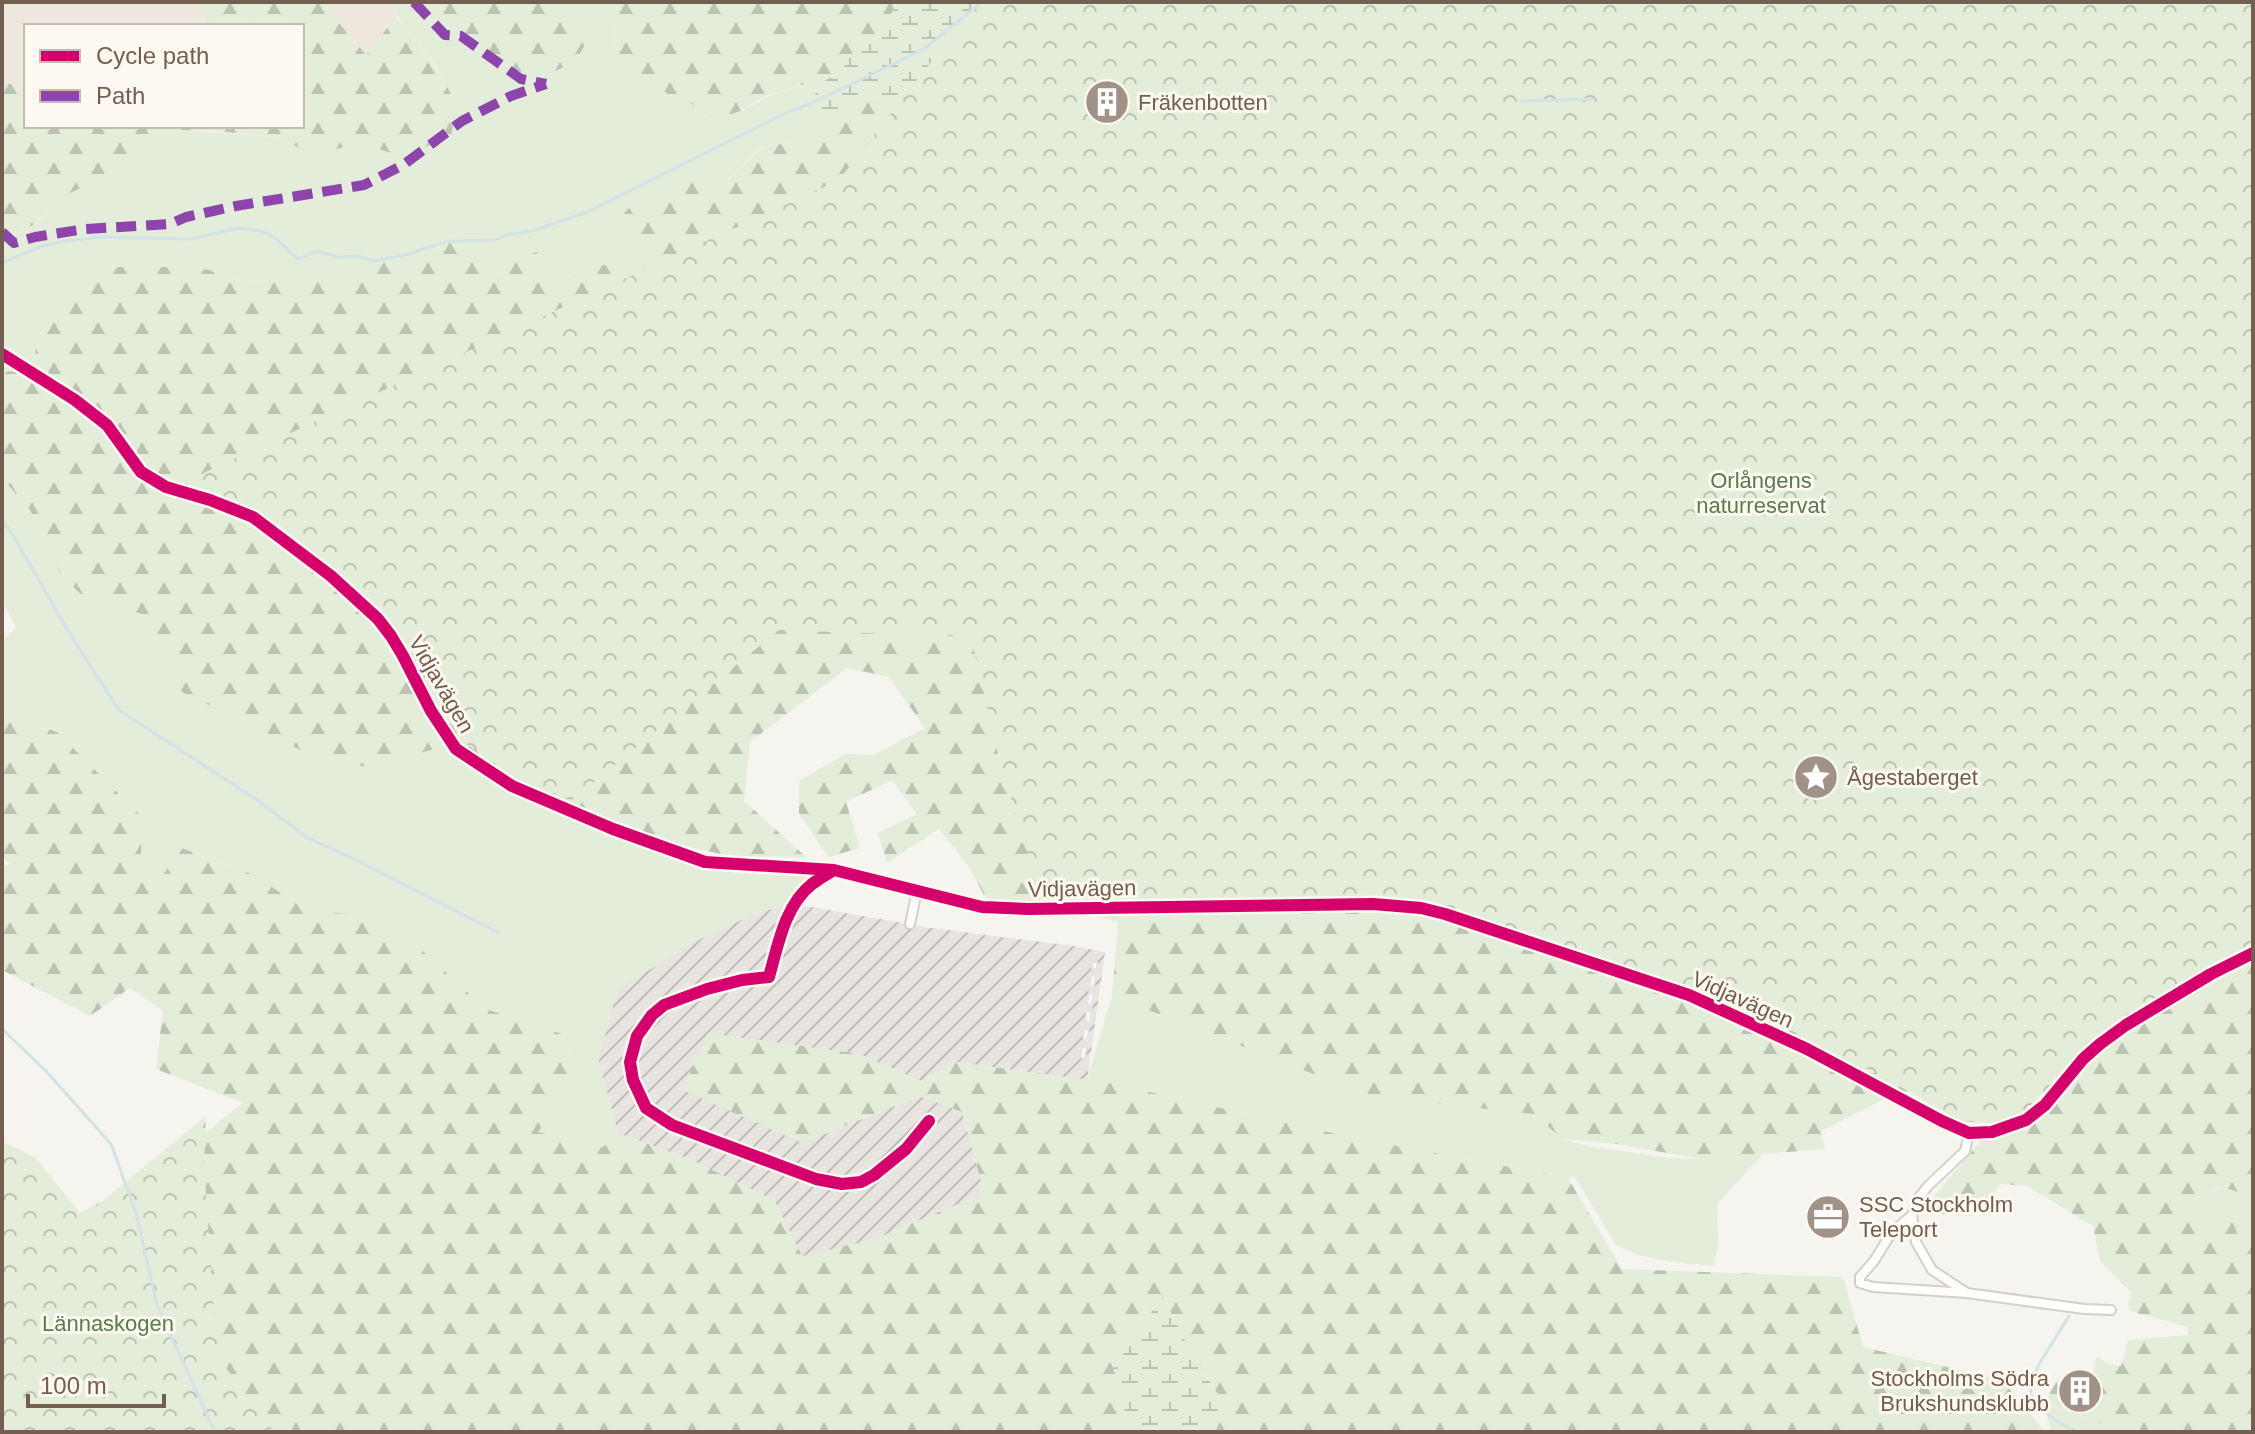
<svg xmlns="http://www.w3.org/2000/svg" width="2255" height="1434" viewBox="0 0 2255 1434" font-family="Arial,sans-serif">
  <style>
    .residential { fill: #eee7dd }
    .industrial { fill: url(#industrial-furrows) }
    .grass { fill: #e4edda }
    .forest { fill: url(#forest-firs) }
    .wetland { fill: url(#wetland-marsh) }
    .park { fill: url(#park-crowns) }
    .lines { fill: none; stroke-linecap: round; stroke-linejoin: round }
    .stream { stroke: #d1e3e6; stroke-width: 3 }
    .street-casing { stroke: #d4d0c9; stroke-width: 12 }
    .secondary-casing { stroke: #d6d1cc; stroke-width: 15 }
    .street { stroke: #fefdfc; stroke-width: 8 }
    .secondary { stroke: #fefdfc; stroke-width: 11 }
    .rail-casing { stroke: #e5e3e6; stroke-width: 6 }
    .rail { stroke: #fdf9f1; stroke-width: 3; stroke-dasharray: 9; stroke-linecap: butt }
    .quiet { stroke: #8e44ad; stroke-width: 10; stroke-dasharray: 20 10; stroke-linecap: butt }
    .cycleway-casing { stroke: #fdf9f1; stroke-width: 17 }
    .cycleway { stroke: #d6006c; stroke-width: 12 }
    .labels { text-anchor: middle; stroke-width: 6; stroke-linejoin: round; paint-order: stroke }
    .poi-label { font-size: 22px; fill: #735e50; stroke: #fdf9f1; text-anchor: start }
    .park-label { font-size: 22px; fill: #597c4d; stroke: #fdf9f1 }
    .street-label { font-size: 22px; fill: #735e50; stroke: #fdf9f1 }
  </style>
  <defs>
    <pattern id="industrial-furrows" width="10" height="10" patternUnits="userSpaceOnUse" patternTransform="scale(2)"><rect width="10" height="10" fill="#e8e4df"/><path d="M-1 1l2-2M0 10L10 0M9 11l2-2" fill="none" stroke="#c0bcb7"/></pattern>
    <pattern id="forest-firs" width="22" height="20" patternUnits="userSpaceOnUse" patternTransform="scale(2)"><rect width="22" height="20" fill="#e4edda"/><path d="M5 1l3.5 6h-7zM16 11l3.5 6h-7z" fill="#bdc3b3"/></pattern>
    <pattern id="wetland-marsh" width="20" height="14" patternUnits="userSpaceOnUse" patternTransform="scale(2)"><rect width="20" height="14" fill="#e4edda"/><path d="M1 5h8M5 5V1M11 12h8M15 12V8" fill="none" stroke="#bdc3b3"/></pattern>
    <pattern id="park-crowns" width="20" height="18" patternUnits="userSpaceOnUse" patternTransform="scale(2)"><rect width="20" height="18" fill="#e4edda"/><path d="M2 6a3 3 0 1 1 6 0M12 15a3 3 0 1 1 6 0" fill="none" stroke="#bdc3b3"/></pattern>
  </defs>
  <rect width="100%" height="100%" fill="#f6f4ee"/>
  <!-- residential -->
  <path class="residential" d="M 2,2 L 203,2 L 202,26 L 26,26 L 26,92 L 2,80 Z
    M 332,2 L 391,2 L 396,17 L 366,56 L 328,10 Z"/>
  <!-- industrial -->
  <path class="industrial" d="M 794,904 L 931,928 L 1067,945 L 1105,952 L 1087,1080 L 956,1062 L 921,1081 L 859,1054 L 802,1143 L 920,1096 L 962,1112 L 985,1193 L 875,1239 L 802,1257 L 774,1201 L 692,1160 L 618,1133 L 598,1059 L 618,989 L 694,942 L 756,913 Z"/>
  <!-- grass -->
  <path class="grass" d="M 391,2 L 411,2 L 492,61 L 521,72 L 553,72 L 575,62 L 585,46 L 558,2 L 617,2 L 614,13 L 615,57 L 628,72 L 652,77 L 667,94 L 698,107 L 711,121 C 722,117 733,114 743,110 C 768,97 789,84 817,86 L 813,107 L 817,105 L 829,117 L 809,134 L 790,143 L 763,146 L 727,180 L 698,179 L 675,182 L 660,194 L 629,209 L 670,255 L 677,266 L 659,293 L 642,263 L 579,271 L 553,279 L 537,267 L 537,253 L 503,274 L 488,270 L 470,241 L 440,245 L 431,251 L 382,262 L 350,279 L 325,279 L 300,284 L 225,279 L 210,270 L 187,267 L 118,267 L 99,279 L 83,295 L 56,316 L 35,350 L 39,376 L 8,371 L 2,376 L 2,239 L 36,225 L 54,201 L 109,174 L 141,139 L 182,130 L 276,137 L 302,149 L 334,150 L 358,143 L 401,156 L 457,106 C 448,88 440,70 428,54 C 415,37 398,24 391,2 Z
    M 2,478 L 30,510 L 61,576 L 84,597 L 145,615 L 157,638 L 293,746 L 319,761 L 370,767 L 403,762 L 417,754 L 442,747 L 456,749 L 476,762 L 579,816 L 705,862 L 834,870 L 794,904 L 756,913 L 694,942 L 618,989 L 598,1059 L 618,1133 L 603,1147 L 537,1132 L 560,1101 L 580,1040 L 486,1009 L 416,945 L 372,916 L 308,912 L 256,876 L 183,848 L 153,890 L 141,853 L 142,817 L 57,732 L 2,712 L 2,641 L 16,628 L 2,599 Z
    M 1112,996 L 1370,1096 L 1533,1114 L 1563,1139 L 1586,1146 L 1671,1158 L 1701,1159 L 1763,1154 L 1717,1204 L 1718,1247 L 1713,1266 C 1681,1262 1645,1262 1616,1245 L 1574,1176 L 1568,1178 L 1350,1137 L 1110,1083 L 1087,1080 Z
    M 2230,1188 L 2243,1194 L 2253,1192 L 2253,1238 C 2231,1234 2210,1226 2193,1212 C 2202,1190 2208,1190 2230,1188 Z
    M 2044,1404 L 2095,1421 L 2116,1432 L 2051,1432 Z"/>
  <!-- forest -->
  <path class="forest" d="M 203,2 L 332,2 L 328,10 L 366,55 L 396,17 L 429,56 L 445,82 L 457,106 L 451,137 L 401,156 L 358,143 L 334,150 L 302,149 L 276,137 L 215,131 L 182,130 L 141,139 L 109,174 L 54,201 L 36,224 L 2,239 L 2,80 L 26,92 L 26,126 L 302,126 L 302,26 L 202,26 Z
    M 411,2 L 558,2 L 585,45 L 575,62 L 553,72 L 521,72 L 492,61 Z
    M 617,2 L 897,2 L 888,21 L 875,39 L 850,56 L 843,69 L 830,79 L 817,86 L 800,85 L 766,96 L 740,111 L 712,121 L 698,107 L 667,94 L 652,77 L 628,72 L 615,57 L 614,13 Z
    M 876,96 L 894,107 L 916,111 L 1935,1094 L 1900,1091 L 1821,1131 L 1825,1149 L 1701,1159 L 1616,1144 L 1563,1139 L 1533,1114 L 1370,1096 L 1112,996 L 1118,922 L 1067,910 L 1005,912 L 984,895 L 969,867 L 939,829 L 887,863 L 878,833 L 917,814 L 892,780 L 846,802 L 860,848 L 828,857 L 799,813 L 799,781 L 845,754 L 873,755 L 925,728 L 889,677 L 847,668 L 750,742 L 744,801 L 806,857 L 729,856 L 686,846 L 629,828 L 513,782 L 476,762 L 456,749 L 442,747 L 417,754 L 403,762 L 370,767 L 319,761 L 293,746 L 182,692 L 145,615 L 84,597 L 61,576 L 30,510 L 2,478 L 2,376 L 8,371 L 39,375 L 35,350 L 56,316 L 83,295 L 99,279 L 118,267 L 187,267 L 210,270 L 225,279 L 300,284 L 325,279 L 350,279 L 382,262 L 431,251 L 451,241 L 470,241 L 488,270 L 502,274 L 511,261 L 537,252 L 538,267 L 553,279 L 602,265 L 642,263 L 669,318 L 677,266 L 670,255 L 649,254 L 610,229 L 628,209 L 660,194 L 675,182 L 698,179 L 728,180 L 764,146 L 790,143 L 809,134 L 829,117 L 847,115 L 863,99 Z
    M 2,712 L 57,732 L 142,817 L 141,853 L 153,889 L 182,848 L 256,876 L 308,912 L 372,915 L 416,945 L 486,1009 L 580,1040 L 560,1101 L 538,1132 L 603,1147 L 618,1133 L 692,1160 L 775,1201 L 802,1256 L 875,1239 L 984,1193 L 962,1112 L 919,1096 L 802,1143 L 682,1090 L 708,1033 L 859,1054 L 921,1081 L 956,1062 L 1110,1083 L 1350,1137 L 1568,1178 L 1622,1269 L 1843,1277 L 1863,1347 L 2002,1380 L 2045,1432 L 1216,1432 L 1219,1396 L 1191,1352 L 1162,1296 L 1113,1369 L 1127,1397 L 1120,1432 L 2,1432 L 2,1169 L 66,1220 L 151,1176 L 243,1103 L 156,1069 L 163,1011 L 130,988 L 90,1016 L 2,970 L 2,866 L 10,864 L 2,856 Z
    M 2253,952 L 2253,1192 L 2243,1194 C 2219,1183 2204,1186 2193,1211 L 2205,1221 L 2232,1220 L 2238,1235 L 2253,1238 L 2253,1432 L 2116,1432 L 2095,1421 L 2044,1403 L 2059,1377 L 2063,1398 L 2079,1407 L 2101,1400 L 2100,1389 L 2093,1374 L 2097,1356 L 2108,1364 L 2121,1366 L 2128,1340 L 2188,1335 L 2188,1327 L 2130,1311 L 2128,1304 L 2131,1292 L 2100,1261 L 2093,1226 L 2027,1186 L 2000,1184 L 1983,1212 L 1969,1216 L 1921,1212 L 1983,1138 L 2002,1134 L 2029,1120 L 2100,1044 Z"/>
  <!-- wetland -->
  <path class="wetland" d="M 897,2 L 1059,2 L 916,111 L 894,107 L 876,96 L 863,99 L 847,115 L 829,117 L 818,106 L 813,107 L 817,86 L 843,69 L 850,56 L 862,43 L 875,39 L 888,21 Z
    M 1162,1296 L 1191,1352 L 1219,1396 L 1216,1432 L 1120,1432 L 1127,1397 L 1113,1369 Z"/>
  <!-- park -->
  <path class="park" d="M 978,2 L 2253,2 L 2253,942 L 2119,1021 L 2093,1041 L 2032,1104 L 2018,1115 L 1993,1123 L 1978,1123 L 1963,1121 L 1952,1117 L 1889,1080 L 1809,1039 L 1729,1002 L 1604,959 L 1416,901 L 1402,899 L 1327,898 L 1042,900 L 999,758 L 971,637 L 779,630 L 571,801 L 501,767 L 468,745 L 443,714 L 378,604 L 337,567 L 236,504 L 184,482 L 839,180 Z
    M 206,1116 L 204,1164 L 215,1325 L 220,1360 L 274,1432 L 2,1432 L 2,1141 L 36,1158 L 83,1217 Z"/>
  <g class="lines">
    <!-- stream -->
    <path class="stream" d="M 1521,101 L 1593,99
      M 2,263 L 42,246 L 66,241 L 102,237 L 192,239 L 238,228 L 262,231 L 275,238 L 298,259 L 317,251 L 338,257 L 358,256 L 374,261 L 411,254 L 419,250 L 451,241 L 495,240 L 506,235 L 532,231 L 587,212 L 788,112 L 812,103 L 924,49 L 982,2
      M 2,522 L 10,530 L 71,636 L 119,710 L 254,798 L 308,838 L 350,857 L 499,933
      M 2,1029 L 46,1071 L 111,1144 L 136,1213 L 157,1305 L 215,1432
      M 2069,1316 L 2038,1366 L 2030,1393 C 2042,1412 2057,1422 2076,1432"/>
    <!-- street casing -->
    <g class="street-casing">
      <path id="street" d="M 2,354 L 75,400 L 107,425 L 141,472 L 166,487 L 210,500 L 253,517 L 331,576 L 378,619 L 391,636 L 403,656 L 431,711 L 456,749 L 512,786 L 613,829 L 705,862 L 834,870 L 866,876 L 917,891 L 910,924
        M 833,870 C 826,875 818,879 812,884 C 785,906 778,945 769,977 L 742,980 L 707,989 L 664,1005 L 652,1015 L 637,1036 L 630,1062 L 633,1080 L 646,1108 L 672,1125 L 816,1179 L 842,1184 L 861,1182 L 874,1175 L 906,1149 L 929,1121
        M 1912,1215 L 1916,1242 L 1932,1270 L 1967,1293 L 2084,1309 L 2111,1310
        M 1967,1293 L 1873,1287 L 1860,1283 L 1860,1277 L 1874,1261 L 1892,1232 L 1912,1215 L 1919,1197 L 1929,1185 L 1965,1151 L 1969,1133"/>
    </g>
    <!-- secondary casing -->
    <g class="secondary-casing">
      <path id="secondary" d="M 917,891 L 982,907 L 1028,909 L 1373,904 L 1421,908 L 1445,914 L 1689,995 L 1807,1049 L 1942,1121 L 1969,1133 L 1992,1132 L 2026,1120 L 2045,1105 L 2083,1059 L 2100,1044 L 2126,1025 L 2211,974 L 2253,953"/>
    </g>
    <!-- street -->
    <use href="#street" class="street"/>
    <!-- secondary -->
    <use href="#secondary" class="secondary"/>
    <!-- rail casing -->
    <g class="rail-casing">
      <path id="rail" d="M 1083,1057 L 1095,963"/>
    </g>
    <!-- rail -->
    <use href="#rail" class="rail"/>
    <!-- quiet -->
    <path class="quiet" d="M 414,2 L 445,35 L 461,36 L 521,79 L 546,84
      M 2,232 L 14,243 L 35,237 L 85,229 L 170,224 L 186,217 L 236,206 L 364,185 L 403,165 L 462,121 L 511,96 L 546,84"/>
    <!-- cycleway casing -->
    <g class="cycleway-casing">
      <path id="cycleway" d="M 2,354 L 75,400 L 107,425 L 141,472 L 166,487 L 210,500 L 253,517 L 331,576 L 378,619 L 391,636 L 403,656 L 431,711 L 456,749 L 512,786 L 613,829 L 705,862 L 834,870 L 982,907 L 1028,909 L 1373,904 L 1421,908 L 1445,914 L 1689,995 L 1807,1049 L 1942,1121 L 1969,1133 L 1992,1132 L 2026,1120 L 2045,1105 L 2083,1059 L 2100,1044 L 2126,1025 L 2211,974 L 2253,953
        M 834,870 C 827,874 819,879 812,884 C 785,905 778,945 769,977 L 742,980 L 707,989 L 664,1005 L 652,1015 L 637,1036 L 630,1062 L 633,1080 L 646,1108 L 672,1125 L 816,1179 L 842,1184 L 861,1182 L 874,1175 L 906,1149 L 929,1121"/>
    </g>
    <!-- cycleway -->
    <use href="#cycleway" class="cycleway"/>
  </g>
  <!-- icons -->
  <defs>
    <g id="building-disc" transform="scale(2.3)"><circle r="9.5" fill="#a19287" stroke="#fdf9f1"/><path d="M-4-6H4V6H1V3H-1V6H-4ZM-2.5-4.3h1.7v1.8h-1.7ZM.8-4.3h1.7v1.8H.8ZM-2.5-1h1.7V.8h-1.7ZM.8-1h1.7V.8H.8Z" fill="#fff"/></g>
    <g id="sight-disc" transform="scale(2.3)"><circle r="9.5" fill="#a19287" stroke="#fdf9f1"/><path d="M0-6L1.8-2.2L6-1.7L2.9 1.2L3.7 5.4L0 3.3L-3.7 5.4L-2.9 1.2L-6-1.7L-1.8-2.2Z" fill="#fff"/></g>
    <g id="office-disc" transform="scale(2.3)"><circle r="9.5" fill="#a19287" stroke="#fdf9f1"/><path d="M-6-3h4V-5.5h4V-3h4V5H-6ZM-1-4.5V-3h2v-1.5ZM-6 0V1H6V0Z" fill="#fff"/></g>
  </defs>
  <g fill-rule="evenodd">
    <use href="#building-disc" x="1107" y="102"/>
    <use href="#sight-disc" x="1816" y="777"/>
    <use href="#office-disc" x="1828" y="1217"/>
    <use href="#building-disc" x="2080" y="1391"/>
  </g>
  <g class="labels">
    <!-- poi labels -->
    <g class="poi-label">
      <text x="1138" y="110">Fräkenbotten</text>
      <text x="1847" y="785">Ågestaberget</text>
      <text x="1859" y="1212">SSC Stockholm<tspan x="1859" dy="25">Teleport</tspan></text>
      <text x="2049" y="1386" text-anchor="end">Stockholms Södra<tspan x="2049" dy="25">Brukshundsklubb</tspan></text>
    </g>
    <!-- park labels -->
    <g class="park-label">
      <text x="1761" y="488">Orlångens<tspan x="1761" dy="25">naturreservat</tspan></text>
      <text x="108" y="1331">Lännaskogen</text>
    </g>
    <!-- street labels -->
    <g class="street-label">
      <text transform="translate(442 684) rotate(60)" y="8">Vidjavägen</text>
      <text transform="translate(1082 888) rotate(-1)" y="8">Vidjavägen</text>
      <text transform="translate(1743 999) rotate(24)" y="8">Vidjavägen</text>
    </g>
  </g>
  <!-- border -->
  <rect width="2255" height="1434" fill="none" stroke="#735e50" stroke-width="8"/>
  <!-- legend -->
  <rect x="24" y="24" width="280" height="104" fill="#fdf9f1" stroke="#c6bbb1" stroke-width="2"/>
  <rect x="40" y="50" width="40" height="12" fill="#d6006c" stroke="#c6bbb1" stroke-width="2"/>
  <text x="96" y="64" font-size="24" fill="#735e50">Cycle path</text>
  <rect x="40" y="90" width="40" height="12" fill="#8e44ad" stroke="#c6bbb1" stroke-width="2"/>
  <text x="96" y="104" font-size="24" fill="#735e50">Path</text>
  <!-- scale -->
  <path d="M28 1394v12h136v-12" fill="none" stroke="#735e50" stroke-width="4"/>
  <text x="40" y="1394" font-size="24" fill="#735e50" stroke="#fdf9f1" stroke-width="6" paint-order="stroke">100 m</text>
</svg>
